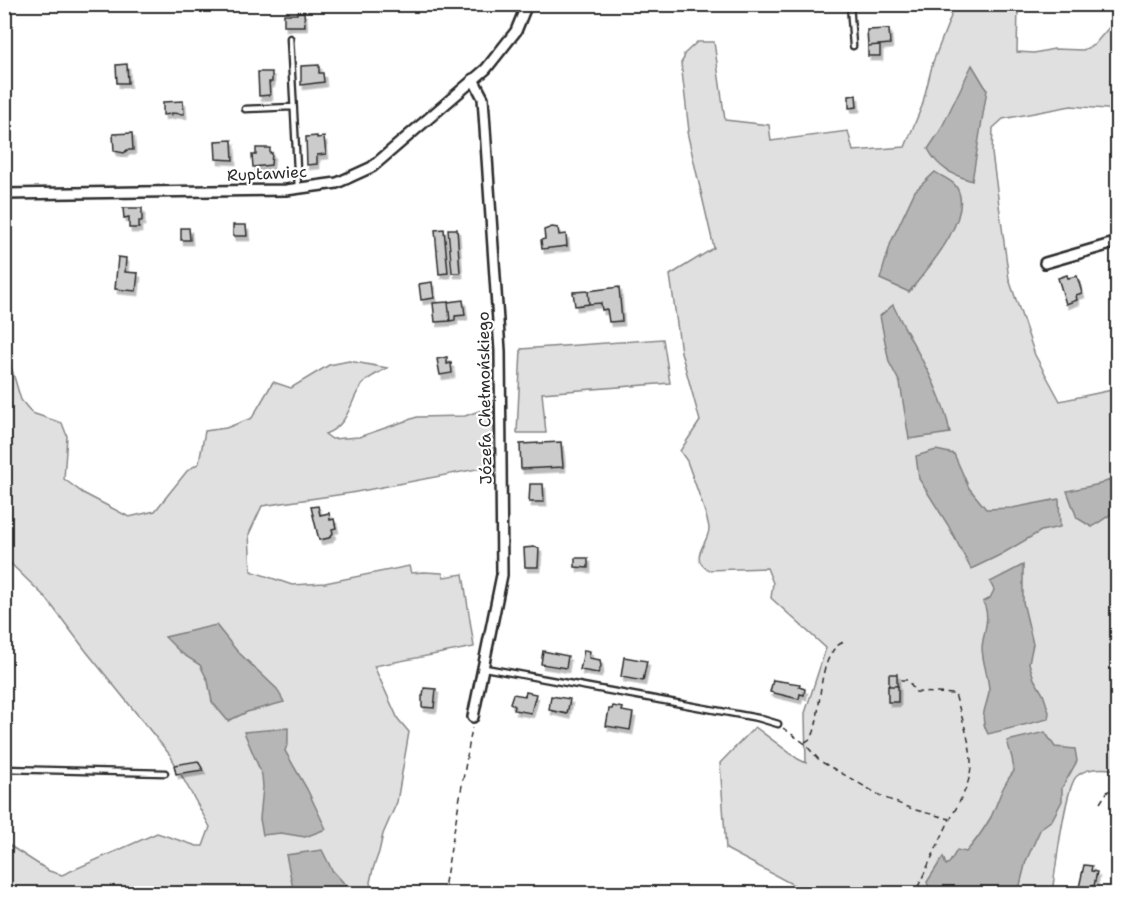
<svg xmlns="http://www.w3.org/2000/svg" width="1122" height="898" viewBox="0 0 1122 898" font-family="'Shantell Sans',sans-serif">
  <style>
    .green { fill: #e0e0e0; stroke: #868686; stroke-width: 1.5 }
    .water { fill: #b6b6b6; stroke: #7e7e7e; stroke-width: 1.5 }
    .building { fill: #cbcbcb; stroke: #2b2b2b; stroke-width: 1.5; filter: url(#shadow) }
    .lines { fill: none; stroke-linecap: round; stroke-linejoin: round }
    .service-casing { stroke: #2b2b2b; stroke-width: 9 }
    .minor-casing { stroke: #2b2b2b; stroke-width: 14 }
    .path { stroke: #2b2b2b; stroke-width: 1.5; stroke-dasharray: 6 4.5; stroke-linecap: butt }
    .service { stroke: #fff; stroke-width: 4.5 }
    .minor { stroke: #fff; stroke-width: 9 }
    .labels { text-anchor: middle; stroke-width: 4.5; stroke-linejoin: round; paint-order: stroke }
    .street-label { font-size: 16px; fill: #2b2b2b; stroke: #fff }
  </style>
  <defs>
    <filter id="shadow"><feDropShadow dx="2.5" dy="4.5" stdDeviation="0" flood-color="#0004"/></filter>
  </defs>
  <rect width="100%" height="100%" fill="#fff"/>
  <filter id="ink" filterUnits="userSpaceOnUse"><feTurbulence type="fractalNoise" baseFrequency=".0167" numOctaves="2"/><feDisplacementMap in="SourceGraphic" scale="12" xChannelSelector="R" yChannelSelector="G"/><feConvolveMatrix kernelMatrix="1 2 1 2 8 2 1 2 1" color-interpolation-filters="sRGB"/></filter>
  <g filter="url(#ink)">
    <!-- green -->
    <path class="green" d="M 939,5 L 1018,5 L 1017,52 L 1034,53 L 1054,49 L 1083,50 L 1094,45 L 1117,18 L 1117,110 L 1071,106 L 1003,119 L 993,128 L 992,153 L 1009,279 L 1035,355 L 1060,401 L 1117,389 L 1117,770 C 1105,768 1087,767 1077,776 C 1065,785 1055,874 1052,893 L 805,893 L 803,890 L 726,849 L 720,763 L 755,727 L 798,759 L 806,763 L 805,713 L 826,648 L 771,598 L 773,583 L 767,568 L 708,570 C 688,557 708,545 709,529 C 709,519 691,473 687,461 L 680,451 L 700,421 L 681,352 L 670,275 L 714,248 L 687,132 L 689,131 L 681,63 L 684,58 L 684,54 L 697,42 L 714,42 L 725,120 L 769,125 L 771,141 L 848,131 L 853,151 L 905,147 L 922,106 L 933,62 L 951,16 L 949,11 Z
      M 663,339 L 670,383 L 542,393 L 546,433 L 517,433 L 521,349 Z
      M 5,352 L 7,353 L 21,400 L 32,413 L 62,423 L 67,436 L 64,479 L 83,493 L 129,517 L 155,511 L 187,471 L 199,463 L 205,431 L 226,428 L 252,418 L 273,382 L 291,388 L 329,365 L 349,361 L 387,368 C 381,372 373,375 367,380 C 349,395 353,424 325,434 L 332,439 L 359,437 L 417,417 L 465,416 L 493,406 L 493,466 L 351,493 L 262,506 L 249,534 L 251,571 L 292,585 L 325,583 L 409,566 L 411,573 L 424,572 L 442,573 L 444,577 L 463,574 L 474,647 L 374,666 L 398,719 L 409,732 L 397,802 L 383,834 L 379,852 L 373,869 L 370,882 L 371,888 L 374,893 L 5,893 L 4,842 L 49,871 L 62,875 L 157,833 L 197,846 L 203,846 L 210,827 L 170,755 L 86,651 L 46,598 L 5,558 Z"/>
    <!-- water -->
    <path class="water" d="M 972,65 L 987,90 L 972,181 C 951,174 939,169 928,149 L 940,131 Z
      M 935,172 C 941,176 951,180 955,185 C 977,213 927,270 909,292 L 880,279 L 891,242 L 915,191 Z
      M 893,305 C 913,347 942,387 950,433 L 909,439 L 900,383 L 889,362 L 880,316 Z
      M 936,450 L 954,454 L 969,488 L 986,509 L 1012,508 L 1059,499 L 1060,527 L 1041,531 L 1000,555 L 971,569 L 948,525 L 919,479 L 916,456 Z
      M 1117,477 L 1117,510 L 1092,527 L 1077,518 L 1067,491 L 1100,484 Z
      M 1023,565 L 1023,602 L 1033,644 L 1029,663 L 1034,679 L 1043,694 L 1049,712 L 1048,719 L 988,734 C 977,714 989,705 989,689 C 988,675 982,661 982,647 C 984,630 991,617 983,602 L 990,598 L 994,590 L 990,582 Z
      M 216,625 L 237,651 L 277,689 L 284,702 L 247,712 L 228,721 L 212,702 L 208,681 L 200,665 L 181,653 L 165,637 Z
      M 288,728 L 288,742 L 285,751 L 307,789 L 326,829 L 305,837 L 281,833 L 263,835 L 260,819 L 263,787 L 262,775 L 244,732 Z
      M 1045,732 L 1055,747 L 1075,749 L 1077,761 L 1062,788 L 1062,801 L 1052,820 L 1041,828 L 1026,861 L 1018,893 L 938,893 L 929,888 L 927,882 L 943,857 L 946,865 L 950,862 L 957,850 L 966,852 C 975,842 984,829 991,817 C 999,800 1001,787 1014,771 L 1012,758 L 1007,741 Z
      M 322,850 L 332,870 L 353,893 L 294,893 L 286,855 Z"/>
    <!-- building -->
    <path class="building" d="M 297,12 L 304,12 L 305,26 L 284,26 L 284,14 L 297,14 Z
      M 889,29 L 890,44 L 868,46 L 867,30 Z
      M 880,45 L 880,56 L 868,56 L 868,46 Z
      M 127,64 L 128,83 L 117,83 L 116,65 Z
      M 319,65 L 319,73 L 323,73 L 324,82 L 301,85 L 301,66 Z
      M 258,72 L 272,72 L 272,82 L 269,82 L 270,95 L 259,96 Z
      M 856,95 L 857,107 L 849,108 L 849,96 Z
      M 183,101 L 184,114 L 171,113 L 172,116 L 171,114 L 163,115 L 163,102 Z
      M 132,133 L 133,150 L 127,150 L 124,153 L 114,151 L 113,134 Z
      M 317,136 L 317,138 L 324,137 L 326,154 L 317,155 L 317,164 L 307,165 L 306,137 Z
      M 232,140 L 233,160 L 216,159 L 215,141 Z
      M 256,148 L 270,148 L 270,153 L 272,153 L 271,165 L 253,167 L 252,155 L 256,155 Z
      M 123,208 L 142,208 L 142,221 L 139,221 L 139,228 L 129,228 L 129,217 L 124,218 Z
      M 233,225 L 246,225 L 247,236 L 233,236 Z
      M 552,227 L 558,228 L 559,235 L 566,234 L 567,246 L 542,249 L 541,240 L 545,239 L 544,230 Z
      M 181,228 L 189,228 L 190,240 L 181,240 Z
      M 444,229 L 448,273 L 439,274 L 435,230 Z
      M 448,229 L 457,229 L 460,273 L 452,273 Z
      M 118,257 L 126,258 L 125,272 L 138,273 L 136,291 L 115,289 Z
      M 1067,275 L 1068,278 L 1077,276 L 1082,293 L 1076,295 L 1077,300 L 1066,304 L 1058,278 Z
      M 432,282 L 434,298 L 421,300 L 419,284 Z
      M 619,287 L 622,321 L 609,322 L 607,309 L 602,310 L 601,303 L 589,304 L 588,291 Z
      M 588,291 L 589,304 L 575,306 L 573,292 Z
      M 463,300 L 465,315 L 455,316 L 455,320 L 450,321 L 448,302 Z
      M 448,302 L 450,321 L 435,322 L 433,303 Z
      M 447,357 L 447,364 L 451,363 L 452,373 L 440,375 L 437,359 Z
      M 561,442 L 563,467 L 521,469 L 520,444 Z
      M 530,484 L 543,484 L 544,502 L 529,502 Z
      M 318,506 L 320,515 L 329,513 L 330,520 L 334,519 L 336,528 L 332,529 L 333,533 L 329,538 L 319,540 L 311,507 Z
      M 534,547 L 539,548 L 538,567 L 525,567 L 524,548 Z
      M 575,558 L 588,558 L 588,568 L 575,567 Z
      M 584,650 L 590,651 L 589,658 L 600,660 L 601,667 L 598,673 L 580,670 Z
      M 543,651 L 568,656 L 566,668 L 541,664 Z
      M 624,657 L 647,661 L 643,681 L 621,677 Z
      M 889,674 L 897,674 L 897,686 L 889,686 Z
      M 773,680 L 800,684 L 799,687 L 805,689 L 804,695 L 800,694 L 799,699 L 770,692 Z
      M 888,686 L 898,686 L 898,702 L 888,702 Z
      M 424,688 L 436,689 L 434,708 L 422,707 L 422,696 L 423,696 Z
      M 526,692 L 536,694 L 531,713 L 514,710 L 515,706 L 510,703 L 513,694 L 525,696 Z
      M 551,696 L 570,699 L 567,714 L 549,710 Z
      M 613,706 L 623,708 L 622,711 L 633,713 L 630,730 L 606,726 L 609,709 L 612,709 Z
      M 198,761 L 203,770 L 176,774 L 174,765 Z
      M 1084,865 L 1092,866 L 1091,871 L 1097,872 L 1094,886 L 1090,886 L 1088,894 L 1078,892 Z"/>
    <g class="lines">
      <!-- service casing -->
      <g class="service-casing">
        <path id="service" d="M 850,4 L 853,46
          M 290,38 L 298,188
          M 245,109 L 292,107
          M 485,668 L 758,718 L 778,724
          M 4,769 L 165,773"/>
      </g>
      <!-- minor casing -->
      <g class="minor-casing">
        <path id="minor" d="M 4,194 L 286,190 L 337,183 L 372,167 L 486,69 L 516,31 L 527,4
          M 1045,263 L 1118,242
          M 473,717 L 502,575 L 500,351 L 483,98 L 473,79"/>
      </g>
      <!-- path -->
      <path class="path" d="M 901,680 L 908,680 L 915,692 L 955,694 C 961,716 975,752 970,774 C 967,790 958,804 951,818
        M 783,728 L 804,743 L 820,761 L 883,797 L 912,809 L 950,819 L 916,891 L 921,894
        M 805,742 C 809,740 812,738 814,732 C 822,706 817,673 834,649 C 836,646 841,643 845,641
        M 1100,803 L 1108,791 L 1118,791
        M 443,894 L 472,728"/>
      <!-- service -->
      <use href="#service" class="service"/>
      <!-- minor -->
      <use href="#minor" class="minor"/>
    </g>
  </g>
  <g class="labels">
    <!-- street labels -->
    <g class="street-label">
      <text transform="translate(267 173) rotate(-3)" y="6">Ruptawiec</text>
      <text transform="translate(484 398) rotate(-91)" y="6">Józefa Chełmońskiego</text>
    </g>
  </g>
  <!-- margin -->
  <rect width="1122" height="898" fill="none" stroke="#fff" stroke-width="24"/>
  <rect x="12" y="12" width="1098" height="874" fill="none" stroke="#2b2b2b" stroke-width="2" filter="url(#ink)"/>
</svg>
